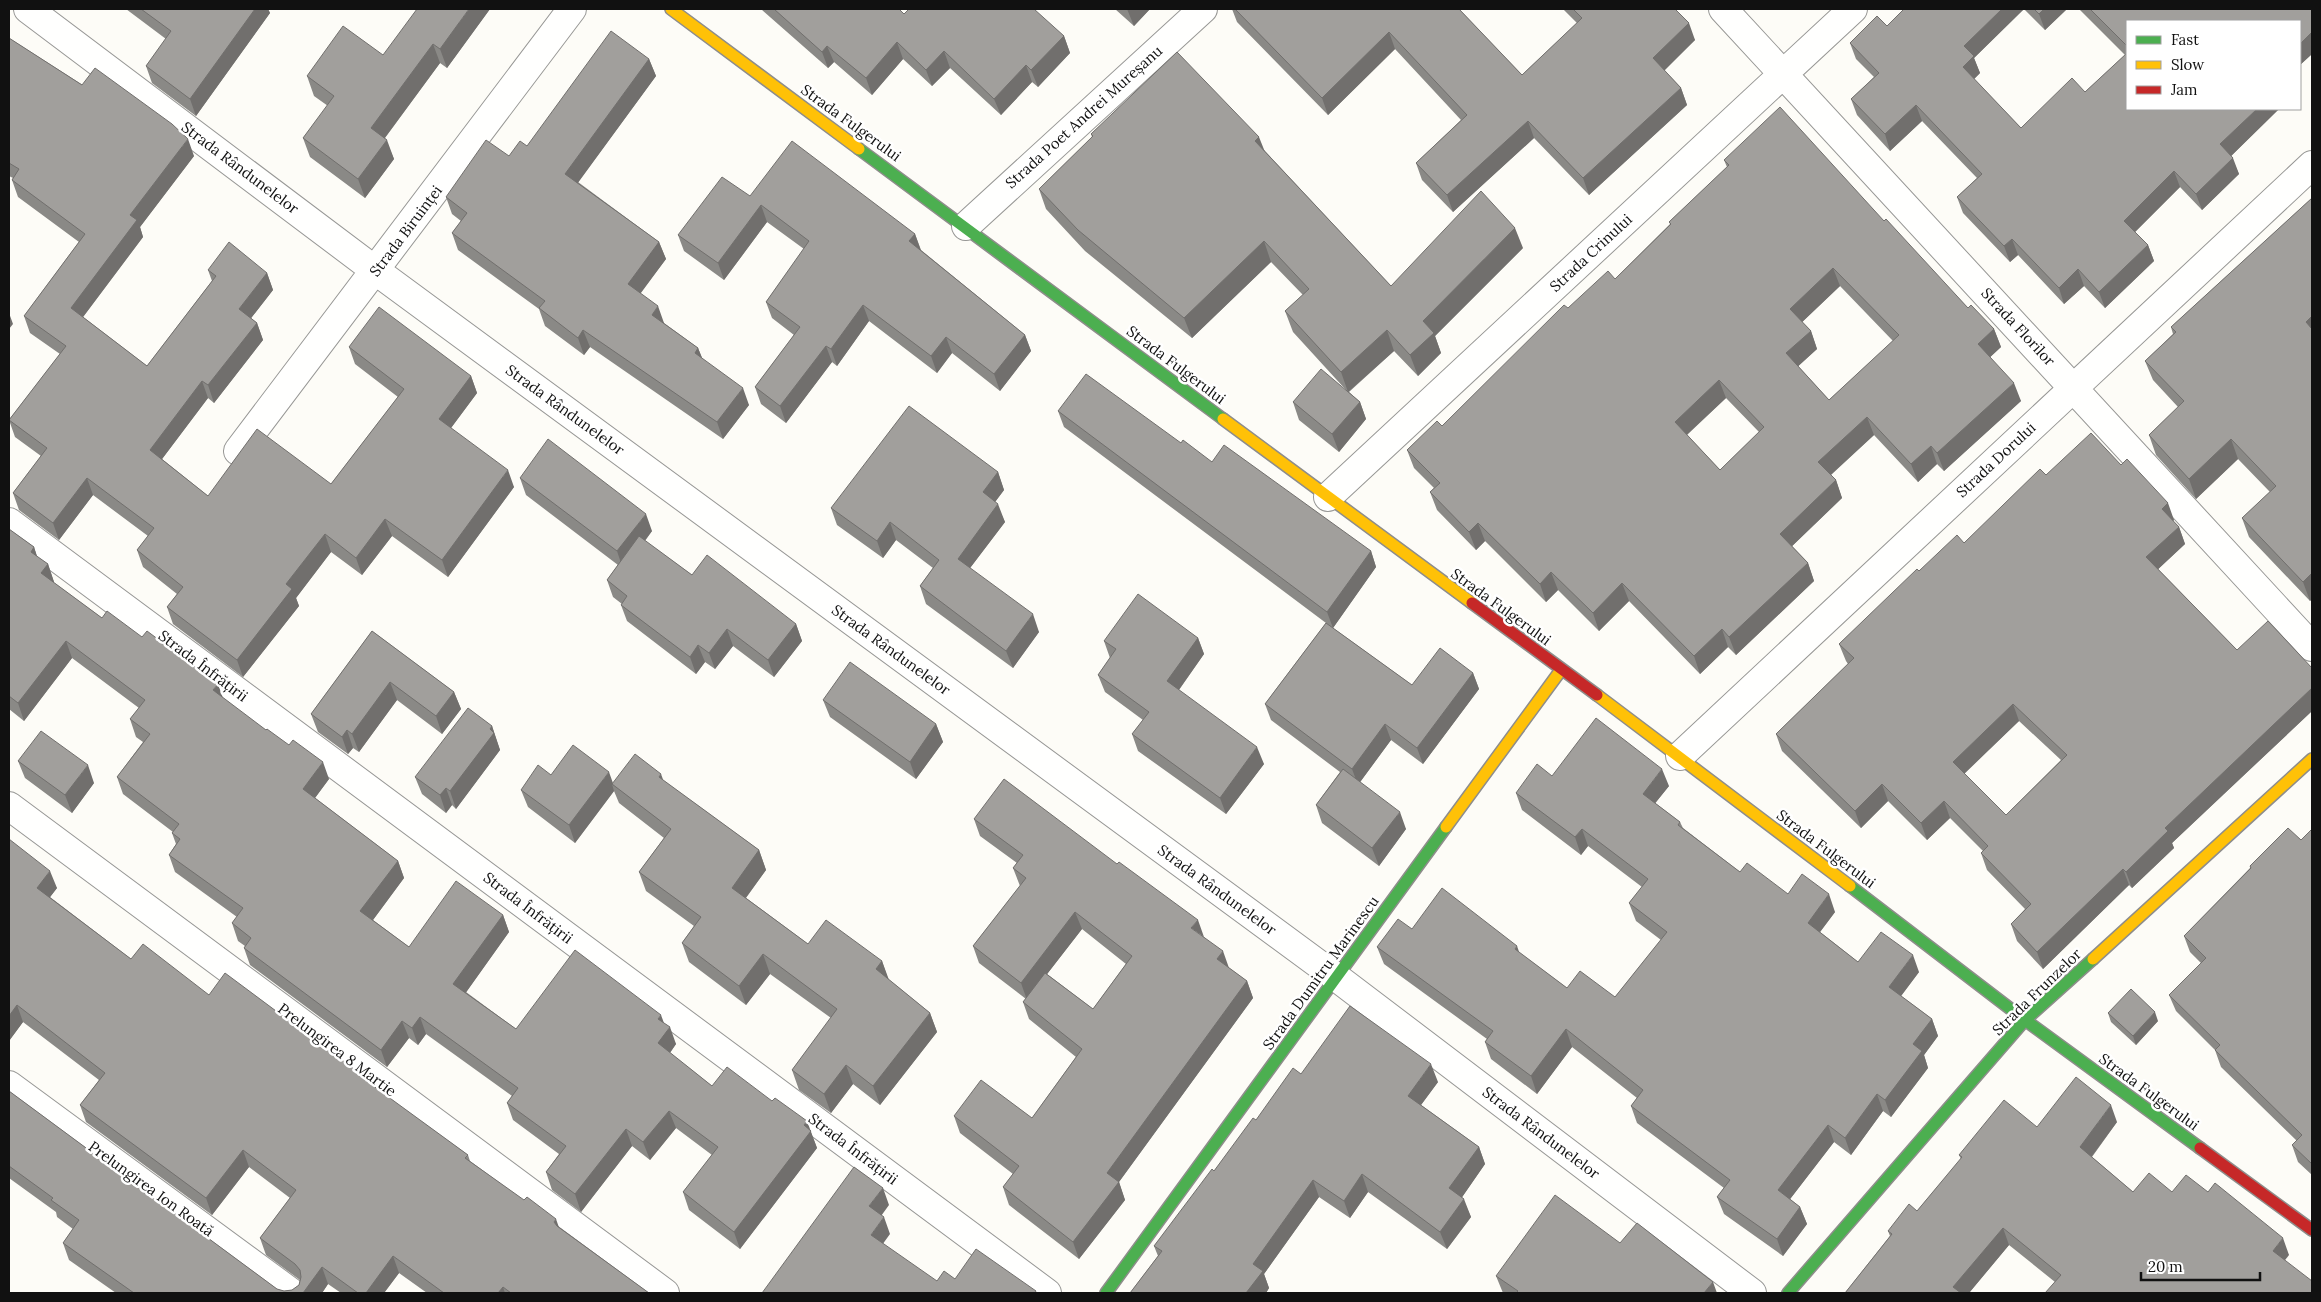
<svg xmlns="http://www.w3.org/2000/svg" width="2321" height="1302" viewBox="0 0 2321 1302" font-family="Lora,serif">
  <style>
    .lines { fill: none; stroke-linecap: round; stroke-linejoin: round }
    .street-casing { stroke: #979795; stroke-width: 30 }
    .fast-casing { stroke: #8e8d8b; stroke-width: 14 }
    .slow-casing { stroke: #8e8d8b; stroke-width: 14 }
    .jam-casing { stroke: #8e8d8b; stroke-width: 14 }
    .street { stroke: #fffffe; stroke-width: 28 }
    .fast { stroke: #4caf50; stroke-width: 11 }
    .slow { stroke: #ffc107; stroke-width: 11 }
    .jam { stroke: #c62828; stroke-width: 11 }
    .wall { fill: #8a8986; fill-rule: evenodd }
    .shaded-wall { fill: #716f6d }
    .building { fill: #a19f9c; stroke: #716f6d; fill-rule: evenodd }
    .labels { text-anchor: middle; stroke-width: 5; stroke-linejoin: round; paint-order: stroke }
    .street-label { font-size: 15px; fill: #111; stroke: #fff }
  </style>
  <rect width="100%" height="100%" fill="#fdfcf7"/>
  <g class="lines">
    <!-- street casing -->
    <g class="street-casing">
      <path id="street" d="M 28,9 L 376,271 L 1336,977 L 1752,1293
        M 1723,9 L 2312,647
        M 966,226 L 1203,9
        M 238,451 L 572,9
        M 1328,497 L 1853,9
        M 9,522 L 1047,1293
        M 1680,756 L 2312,165
        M 9,806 L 665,1293
        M 9,1085 L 292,1293"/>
    </g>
    <!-- fast casing -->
    <g class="fast-casing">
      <path id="fast" d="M 859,149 L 1223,419
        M 1850,886 L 2025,1020 L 2200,1148
        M 1106,1293 L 1446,827
        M 1788,1293 L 2025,1020 L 2093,959"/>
    </g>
    <!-- slow casing -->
    <g class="slow-casing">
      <path id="slow" d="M 671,9 L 859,149
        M 1223,419 L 1472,603
        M 1597,695 L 1850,886
        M 1446,827 L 1561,670
        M 2093,959 L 2312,759"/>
    </g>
    <!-- jam casing -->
    <g class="jam-casing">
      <path id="jam" d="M 1472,603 L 1597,695
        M 2200,1148 L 2312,1230"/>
    </g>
    <!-- street -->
    <use href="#street" class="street"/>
    <!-- fast -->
    <use href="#fast" class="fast"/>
    <!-- slow -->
    <use href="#slow" class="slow"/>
    <!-- jam -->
    <use href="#jam" class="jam"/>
  </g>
  <!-- wall -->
  <path class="wall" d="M 126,9 L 268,9 L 270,13 L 196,116 L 152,83 L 146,66 L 166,39 Z
    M 490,9 L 447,68 L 440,63 L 385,138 L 394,159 L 365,198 L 310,157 L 303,138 L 328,106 L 314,96 L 307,76 L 383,55 Z
    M 761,9 L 899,9 L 904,14 L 1064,36 L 1070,53 L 1038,87 L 1032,82 L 1001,115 L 950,68 L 932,86 L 903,59 L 872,95 L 834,62 L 828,68 Z
    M 1115,9 L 1150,9 L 1134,26 Z
    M 1232,9 L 1459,9 L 1522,75 L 1577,23 L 1563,9 L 1675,9 L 1695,40 L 1664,70 L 1681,88 L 1687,105 L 1589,195 L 1534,138 L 1453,212 L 1422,180 L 1416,163 L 1461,120 L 1395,49 L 1328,115 L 1237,22 Z
    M 1904,9 L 2067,9 L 2045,30 L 2024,9 L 1974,58 L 1980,73 L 1974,79 L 2021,128 L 2085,92 L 2125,55 L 2079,9 L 2312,9 L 2312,54 L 2300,65 L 2300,21 L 2127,21 L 2127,109 L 2279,109 L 2231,156 L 2239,174 L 2202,210 L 2180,187 L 2135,232 L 2148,245 L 2154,261 L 2105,308 L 2084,286 L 2064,304 L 2018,255 L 2010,262 L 1963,213 L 1957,197 L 1977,178 L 1922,121 L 1890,151 L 1857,115 L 1851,99 L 1874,77 L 1856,59 L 1850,43 L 1887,26 Z
    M 9,38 L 194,156 L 140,227 L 143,237 L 83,317 L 147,366 L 212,281 L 208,270 L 267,273 L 273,290 L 251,318 L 257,323 L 263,340 L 214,403 L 208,398 L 162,459 L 208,496 L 331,484 L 398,397 L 355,364 L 349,347 L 471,376 L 477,393 L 451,428 L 514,487 L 448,577 L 392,536 L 362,575 L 331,552 L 296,598 L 299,606 L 243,677 L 173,624 L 167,607 L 177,594 L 143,567 L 137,550 L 148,536 L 93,495 L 59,540 L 19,510 L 13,493 L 41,456 L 15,437 L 9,420 L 60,354 L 30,333 L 24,316 L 79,242 L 18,197 L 12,180 L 13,178 L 9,176 Z
    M 649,59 L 656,76 L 578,182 L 659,242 L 666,259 L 640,293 L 664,323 L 698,348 L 702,358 L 749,405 L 723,439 L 590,347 L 584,355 L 545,326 L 539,309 L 458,250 L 452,233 L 461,221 L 452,214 L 446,197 L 527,146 Z
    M 1091,134 L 1264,150 L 1391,286 L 1523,248 L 1435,336 L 1441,353 L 1418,376 L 1394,351 L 1349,392 L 1360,402 L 1366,419 L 1339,452 L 1299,420 L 1293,402 L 1346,390 L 1293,332 L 1285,311 L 1303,295 L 1271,262 L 1192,338 L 1085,251 L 1046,209 L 1039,189 L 1092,137 Z
    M 1724,160 L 1884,221 L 1968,308 L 1994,329 L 2001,347 L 1990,357 L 2021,401 L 1944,471 L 1937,464 L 1918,482 L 1874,435 L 1831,475 L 1836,480 L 1842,498 L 1792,546 L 1808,563 L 1814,581 L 1736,655 L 1728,647 L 1700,674 L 1629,601 L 1599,631 L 1558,590 L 1546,602 L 1485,541 L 1476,550 L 1437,510 L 1430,492 L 1434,488 L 1414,468 L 1407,450 L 1442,426 L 1568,308 L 1615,279 L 1670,224 L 1669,222 L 1727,167 ZM 1840,286 L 1893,341 L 1829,400 L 1798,366 L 1817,349 L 1811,331 L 1802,322 ZM 1726,398 L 1759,432 L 1720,470 L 1687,435 Z
    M 750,196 L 915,234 L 921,250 L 1025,335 L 1031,351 L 1000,391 L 952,353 L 937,373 L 869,321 L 837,366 L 832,362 L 786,423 L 761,404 L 755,387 L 794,335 L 772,318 L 766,302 L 804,249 L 767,222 L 724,280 L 684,251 L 678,235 Z
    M 2312,198 L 2312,599 L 2310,601 L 2249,537 L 2242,518 L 2270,492 L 2238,459 L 2196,499 L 2156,455 L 2149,435 L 2178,407 L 2153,380 L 2145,361 L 2173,334 L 2171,327 Z
    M 1058,411 L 1212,462 L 1371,551 L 1376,567 L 1333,628 L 1412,685 L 1473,673 L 1479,689 L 1423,764 L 1391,740 L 1360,782 L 1406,829 L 1379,866 L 1322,823 L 1316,805 L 1340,772 L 1271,720 L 1265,704 L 1326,623 L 1064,427 Z
    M 2121,465 L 2174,520 L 2173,521 L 2179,527 L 2185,544 L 2158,569 L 2237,650 L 2312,668 L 2312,711 L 2172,843 L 2174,848 L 2132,888 L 2129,885 L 2043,969 L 2017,941 L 2011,924 L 2025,909 L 1987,870 L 1981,853 L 1983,851 L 1950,818 L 1927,840 L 1888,801 L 1861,828 L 1782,751 L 1776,734 L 1848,664 L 1846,661 L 1839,644 L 1919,571 L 1964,543 L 2046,475 ZM 2019,721 L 2061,760 L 2006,815 L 1964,773 Z
    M 998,472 L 1004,490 L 995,502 L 1005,522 L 970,568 L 1039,632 L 1013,668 L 926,604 L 920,586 L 933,568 L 896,540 L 883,558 L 837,525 L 831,508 Z
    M 520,478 L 652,531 L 645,541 L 692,575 L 796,624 L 802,641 L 774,677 L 733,646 L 715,669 L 705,662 L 696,674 L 627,621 L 621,605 L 622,604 L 613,597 L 607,580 L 618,565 L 526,495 Z
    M 9,529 L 34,547 L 37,557 L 48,564 L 54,582 L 53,582 L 102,618 L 223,698 L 329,779 L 315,798 L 398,861 L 404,878 L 373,920 L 409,947 L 503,915 L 509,932 L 466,992 L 516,1029 L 663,1023 L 676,1044 L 670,1053 L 712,1086 L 810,1130 L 817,1148 L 740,1249 L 689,1210 L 683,1192 L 712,1155 L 676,1128 L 650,1160 L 632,1146 L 581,1212 L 552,1190 L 546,1172 L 559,1154 L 513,1120 L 507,1103 L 512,1096 L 426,1034 L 418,1045 L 409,1038 L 387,1067 L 250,965 L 244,948 L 245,946 L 238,941 L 232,923 L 237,917 L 175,872 L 169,855 L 176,844 L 172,833 L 173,832 L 123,794 L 117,777 L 143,742 L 136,737 L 130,719 L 139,708 L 72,658 L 24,721 L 9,709 Z
    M 372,631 L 454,692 L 461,709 L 442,734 L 397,700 L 359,752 L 353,748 L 348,754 L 318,732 L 311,714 Z
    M 1198,638 L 1204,654 L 1179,690 L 1264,764 L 1226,814 L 1138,751 L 1132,734 L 1143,720 L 1105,692 L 1098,675 L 1110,658 L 1104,641 Z
    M 823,700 L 936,724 L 943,742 L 916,779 L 830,717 Z
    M 492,726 L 500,750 L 456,809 L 452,805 L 446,813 L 422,794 L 415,777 Z
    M 18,761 L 94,783 L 72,813 L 25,778 Z
    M 551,775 L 613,783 L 664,781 L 759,850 L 766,870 L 746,898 L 808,944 L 882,961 L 888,979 L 930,1013 L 937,1032 L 880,1105 L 853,1084 L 831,1113 L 799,1090 L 792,1070 L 831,1018 L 770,974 L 746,1005 L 689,962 L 682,943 L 694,926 L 646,891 L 639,872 L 664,838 L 619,803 L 614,791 L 575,843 L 528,807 L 521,790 Z
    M 1552,776 L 1669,786 L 1655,803 L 1680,822 L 1683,828 L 1740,872 L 1788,894 L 1835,912 L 1820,932 L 1858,962 L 1919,972 L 1901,996 L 1932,1019 L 1938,1036 L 1924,1055 L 1928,1068 L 1891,1117 L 1883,1111 L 1851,1155 L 1834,1142 L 1790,1199 L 1800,1207 L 1807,1224 L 1783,1256 L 1724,1214 L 1717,1197 L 1724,1188 L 1637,1123 L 1631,1106 L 1637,1098 L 1572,1047 L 1537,1094 L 1491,1059 L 1485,1042 L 1487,1039 L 1384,964 L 1377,947 L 1412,929 L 1520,953 L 1567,988 L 1615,997 L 1661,940 L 1636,921 L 1629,903 L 1642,887 L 1588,846 L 1581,855 L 1522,810 L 1516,793 Z
    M 974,819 L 1204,937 L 1229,968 L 1247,981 L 1253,998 L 1119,1182 L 1125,1200 L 1079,1259 L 1009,1205 L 1003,1187 L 1013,1174 L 960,1133 L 954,1116 L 1032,1118 L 1076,1057 L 1029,1019 L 1023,1002 L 1026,999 L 979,963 L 973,946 L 1020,886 L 1013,868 L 1017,863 L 980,836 ZM 1082,929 L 1126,964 L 1093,1009 L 1047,974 Z
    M 2312,829 L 2312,1175 L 2298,1162 L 2292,1145 L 2297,1141 L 2221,1067 L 2215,1050 L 2176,1011 L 2169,995 L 2201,963 L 2190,952 L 2184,936 L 2250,868 L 2250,866 L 2301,840 Z
    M 9,839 L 57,888 L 50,897 L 131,959 L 209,995 L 364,1080 L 468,1155 L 470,1161 L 649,1293 L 427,1293 L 399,1273 L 384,1293 L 341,1293 L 328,1284 L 322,1293 L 116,1293 L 69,1260 L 63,1243 L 73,1229 L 57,1217 L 56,1212 L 9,1178 L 9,1091 L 277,1289 L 284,1291 L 292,1290 L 299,1285 L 300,1280 L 266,1255 L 260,1238 L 290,1198 L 249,1167 L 212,1215 L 86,1122 L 80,1105 L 99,1080 L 23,1022 L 9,1041 Z
    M 2108,1013 L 2158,1021 L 2136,1045 L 2111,1022 Z
    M 1301,1074 L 1438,1082 L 1421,1105 L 1479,1147 L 1485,1164 L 1462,1197 L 1471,1217 L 1447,1249 L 1368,1192 L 1350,1218 L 1319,1197 L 1264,1274 L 1269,1288 L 1266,1293 L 1130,1293 L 1158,1256 L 1154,1246 L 1214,1171 L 1256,1120 Z
    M 2117,1122 L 2092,1157 L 2133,1192 L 2208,1192 L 2289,1255 L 2055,1282 L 2009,1245 L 1969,1293 L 1845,1293 L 1890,1236 L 1888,1231 L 1917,1211 L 1961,1159 L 1959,1155 L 2037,1127 Z
    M 1620,1243 L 1717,1293 L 1503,1293 L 1496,1276 Z"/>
  <!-- shaded-wall -->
  <path class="shaded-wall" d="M 255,9 L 268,9 L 270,13 L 196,116 L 190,99 Z
    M 469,9 L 490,9 L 447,68 L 440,49 Z
    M 1127,9 L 1150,9 L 1134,26 Z
    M 2002,9 L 2024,9 L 1974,58 L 1980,73 L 1969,84 L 1963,67 L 1964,46 Z
    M 2044,9 L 2067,9 L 2045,30 L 2039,14 Z
    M 1689,23 L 1695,40 L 1659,76 L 1653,58 Z
    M 1389,32 L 1395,49 L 1328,115 L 1322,98 Z
    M 2312,32 L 2312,54 L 2300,65 L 2300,44 Z
    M 1064,36 L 1070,53 L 1038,87 L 1031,70 Z
    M 897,42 L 903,59 L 872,95 L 866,78 Z
    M 433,44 L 440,63 L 378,147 L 371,128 Z
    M 827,46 L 834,62 L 828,68 L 822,52 Z
    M 944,51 L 950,68 L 932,86 L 926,70 Z
    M 649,59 L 656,76 L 572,191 L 565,174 Z
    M 1026,65 L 1032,82 L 1001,115 L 994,99 Z
    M 1681,88 L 1687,105 L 1589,195 L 1583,178 Z
    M 1916,105 L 1922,121 L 1890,151 L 1885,134 Z
    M 2257,109 L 2279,109 L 2226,161 L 2220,144 Z
    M 1528,121 L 1534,138 L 1453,212 L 1447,195 Z
    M 1259,137 L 1267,157 L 1255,141 Z
    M 188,139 L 194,156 L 140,227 L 143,237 L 77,325 L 71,308 L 130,215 Z
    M 387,140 L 394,159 L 365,198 L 358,179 Z
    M 2233,158 L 2239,174 L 2202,210 L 2196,194 Z
    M 2174,171 L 2180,187 L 2130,237 L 2124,221 Z
    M 761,205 L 767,222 L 724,280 L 718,263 Z
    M 1515,228 L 1523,248 L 1435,336 L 1441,353 L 1418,376 L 1410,355 L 1423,321 Z
    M 915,234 L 921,251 L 909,241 Z
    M 2012,239 L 2018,255 L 2010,262 L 2004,246 Z
    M 1264,241 L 1271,262 L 1192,338 L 1184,318 Z
    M 659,242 L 666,259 L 635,301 L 628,284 Z
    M 2148,245 L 2154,261 L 2105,308 L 2099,292 Z
    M 1833,268 L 1840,286 L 1797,327 L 1790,309 Z
    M 2078,269 L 2084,286 L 2064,304 L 2059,288 Z
    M 267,273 L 273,290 L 245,326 L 239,309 Z
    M 863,305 L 869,321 L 837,366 L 831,349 Z
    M 658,306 L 664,323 L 658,332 L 652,315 Z
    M 9,313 L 13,324 L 9,329 Z
    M 2312,316 L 2312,339 L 2306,322 Z
    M 257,323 L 263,340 L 214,403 L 208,385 Z
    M 1994,329 L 2001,347 L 1985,362 L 1978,344 Z
    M 583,330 L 590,347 L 584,355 L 578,338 Z
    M 1387,330 L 1394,351 L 1348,392 L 1341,372 Z
    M 1811,331 L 1817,349 L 1793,371 L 1786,353 Z
    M 1025,335 L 1031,351 L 1000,391 L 994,374 Z
    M 946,337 L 952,353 L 937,373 L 931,356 Z
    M 826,346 L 832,362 L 786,423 L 780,406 Z
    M 698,348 L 705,365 L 695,353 Z
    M 471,376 L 477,393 L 445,436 L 439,419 Z
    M 1719,380 L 1726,398 L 1681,440 L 1675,422 Z
    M 202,381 L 208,398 L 156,467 L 150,450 Z
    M 2014,383 L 2021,401 L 1944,471 L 1937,453 Z
    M 743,388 L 749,405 L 723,439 L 717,422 Z
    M 1360,402 L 1366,419 L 1339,452 L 1332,434 Z
    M 1867,417 L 1874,435 L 1825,480 L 1818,462 Z
    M 2231,439 L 2238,459 L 2196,499 L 2189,479 Z
    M 1931,446 L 1937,464 L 1918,482 L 1911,464 Z
    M 508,470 L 514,487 L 448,577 L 442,560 Z
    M 998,472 L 1004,490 L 989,510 L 983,492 Z
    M 87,478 L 93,495 L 59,540 L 53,523 Z
    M 1836,480 L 1842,498 L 1786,552 L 1780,534 Z
    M 2168,503 L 2174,520 L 2168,526 L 2162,509 Z
    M 998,504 L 1005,522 L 964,576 L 958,559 Z
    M 646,514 L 652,531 L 623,569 L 617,551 Z
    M 385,519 L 392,536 L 362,575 L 356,558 Z
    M 890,522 L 896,540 L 883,558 L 877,541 Z
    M 1478,523 L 1485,541 L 1476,550 L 1469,532 Z
    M 2179,527 L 2185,544 L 2153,574 L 2146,557 Z
    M 325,534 L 331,552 L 296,598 L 299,606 L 243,677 L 237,660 L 286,584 Z
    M 34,547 L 40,565 L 31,552 Z
    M 1371,551 L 1376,567 L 1333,628 L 1327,612 Z
    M 1808,563 L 1814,581 L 1736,655 L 1729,637 Z
    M 48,564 L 54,582 L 47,590 L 41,573 Z
    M 1551,572 L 1558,590 L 1546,602 L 1540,584 Z
    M 2312,573 L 2312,599 L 2310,601 L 2303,582 Z
    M 1622,583 L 1629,601 L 1599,631 L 1593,613 Z
    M 1033,614 L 1039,632 L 1013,668 L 1006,651 Z
    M 796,624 L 802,641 L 774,677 L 768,660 Z
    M 727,629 L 733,646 L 715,669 L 709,653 Z
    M 1722,629 L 1728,647 L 1700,674 L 1694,656 Z
    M 1198,638 L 1204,654 L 1173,698 L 1167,681 Z
    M 66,641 L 72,658 L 24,721 L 18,703 Z
    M 698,645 L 705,662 L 696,674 L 690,657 Z
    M 1473,673 L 1479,689 L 1423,764 L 1417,748 Z
    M 390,682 L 397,700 L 359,752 L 352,734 Z
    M 218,684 L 224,701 L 213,690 Z
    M 2312,688 L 2312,711 L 2172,843 L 2174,848 L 2132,888 L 2126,872 L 2165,828 Z
    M 454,692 L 461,709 L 442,734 L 436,716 Z
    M 2013,704 L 2019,721 L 1959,779 L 1953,762 Z
    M 936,724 L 943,742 L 916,779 L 910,762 Z
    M 1385,724 L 1391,740 L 1358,785 L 1352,769 Z
    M 492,726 L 500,750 L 456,809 L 450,791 Z
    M 347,730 L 353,748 L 348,754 L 342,737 Z
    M 1257,747 L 1264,764 L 1226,814 L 1220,798 Z
    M 323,762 L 329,779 L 309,806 L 303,789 Z
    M 88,765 L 94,783 L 72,813 L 65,795 Z
    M 1662,769 L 1669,786 L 1649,811 L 1643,794 Z
    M 609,772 L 614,786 L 612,784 L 614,791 L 575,843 L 569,825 Z
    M 661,774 L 668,793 L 659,777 Z
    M 1882,784 L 1888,801 L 1861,828 L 1855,811 Z
    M 446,788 L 452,805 L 446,813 L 440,795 Z
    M 1944,801 L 1950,818 L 1927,840 L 1921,823 Z
    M 1400,812 L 1406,829 L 1379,866 L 1372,848 Z
    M 1582,829 L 1588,846 L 1581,855 L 1575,837 Z
    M 759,850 L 766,870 L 739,907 L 732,888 Z
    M 398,861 L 404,878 L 367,928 L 360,911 Z
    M 2123,869 L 2129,885 L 2043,969 L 2037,952 Z
    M 50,871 L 57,888 L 44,905 L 37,888 Z
    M 1829,894 L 1835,912 L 1814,940 L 1808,923 Z
    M 1075,912 L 1082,929 L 1027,1000 L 1021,983 Z
    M 503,915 L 509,932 L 460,1001 L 453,984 Z
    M 1198,920 L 1204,937 L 1191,928 Z
    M 1517,946 L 1523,963 L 1515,949 Z
    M 1223,951 L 1229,968 L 1217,959 Z
    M 763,954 L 770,974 L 746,1005 L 739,986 Z
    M 1913,955 L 1919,972 L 1895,1004 L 1889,987 Z
    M 882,961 L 889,980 L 876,969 Z
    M 1247,981 L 1253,998 L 1116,1186 L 1119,1182 L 1125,1200 L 1079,1259 L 1073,1242 L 1107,1173 Z
    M 17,1005 L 23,1022 L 9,1041 L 9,1016 Z
    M 2155,1012 L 2158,1021 L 2136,1045 L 2133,1036 Z
    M 930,1013 L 937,1032 L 880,1105 L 873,1086 Z
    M 661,1015 L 667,1031 L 670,1027 L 676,1044 L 664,1061 L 658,1043 L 658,1019 Z
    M 420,1017 L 426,1034 L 418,1045 L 412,1028 Z
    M 1932,1019 L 1938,1036 L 1924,1055 L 1928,1068 L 1891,1117 L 1885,1100 L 1913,1044 Z
    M 402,1021 L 409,1038 L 387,1067 L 381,1050 Z
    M 1566,1029 L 1572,1047 L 1537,1094 L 1531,1076 Z
    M 1431,1064 L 1438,1082 L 1415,1113 L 1408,1096 Z
    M 846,1065 L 853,1084 L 831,1113 L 824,1094 Z
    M 1877,1094 L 1883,1111 L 1851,1155 L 1845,1138 Z
    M 2111,1105 L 2117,1122 L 2086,1164 L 2080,1147 Z
    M 669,1111 L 676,1128 L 650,1160 L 643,1142 Z
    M 807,1121 L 817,1148 L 740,1249 L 734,1232 Z
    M 1828,1125 L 1834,1142 L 1784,1207 L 1778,1190 Z
    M 626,1129 L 632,1146 L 581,1212 L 575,1194 Z
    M 1479,1147 L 1485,1164 L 1456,1206 L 1449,1188 Z
    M 243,1150 L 249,1167 L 212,1215 L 206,1198 Z
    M 1362,1174 L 1368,1192 L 1350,1218 L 1344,1201 Z
    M 1313,1180 L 1319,1197 L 1264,1274 L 1269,1288 L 1266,1293 L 1246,1293 L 1253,1264 Z
    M 883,1188 L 889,1205 L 876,1223 L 869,1206 Z
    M 1464,1199 L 1471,1217 L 1447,1249 L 1440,1232 Z
    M 1800,1207 L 1807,1224 L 1783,1256 L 1777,1239 Z
    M 884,1217 L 890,1234 L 877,1252 L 871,1235 Z
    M 556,1219 L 562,1236 L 554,1222 Z
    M 2003,1228 L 2009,1245 L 1969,1293 L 1956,1293 L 1953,1287 Z
    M 2283,1238 L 2289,1255 L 2279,1268 L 2273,1251 Z
    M 393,1256 L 399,1273 L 384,1293 L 366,1293 Z
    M 322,1267 L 328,1284 L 322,1293 L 303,1293 Z
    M 1713,1282 L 1717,1293 L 1704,1293 Z
    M 503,1287 L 505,1293 L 498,1293 Z"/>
  <!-- building -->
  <path class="building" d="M 141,9 L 255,9 L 190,99 L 146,66 L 171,31 Z
    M 417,9 L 469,9 L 440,49 L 433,44 L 371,128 L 387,140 L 358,179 L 303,138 L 334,96 L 307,76 L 343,26 L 383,55 Z
    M 774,9 L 899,9 L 904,14 L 909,9 L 1034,9 L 1064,36 L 1031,70 L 1026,65 L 994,99 L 944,51 L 926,70 L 897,42 L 866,78 L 827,46 L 822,52 Z
    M 1235,9 L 1459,9 L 1522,75 L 1582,18 L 1573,9 L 1675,9 L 1689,23 L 1653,58 L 1681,88 L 1583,178 L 1528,121 L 1447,195 L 1416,163 L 1467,115 L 1389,32 L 1322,98 Z
    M 1904,9 L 2002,9 L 1964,46 L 1974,56 L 1963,67 L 2021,128 L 2072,78 L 2085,92 L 2127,53 L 2127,109 L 2257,109 L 2220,144 L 2233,158 L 2196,194 L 2174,171 L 2124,221 L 2148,245 L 2099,292 L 2078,269 L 2059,288 L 2012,239 L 2004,246 L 1957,197 L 1982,174 L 1916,105 L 1885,134 L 1851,99 L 1879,73 L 1850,43 L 1877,16 L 1887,26 Z
    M 2034,9 L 2044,9 L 2039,14 Z
    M 2090,9 L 2312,9 L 2312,32 L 2300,44 L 2300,21 L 2127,21 L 2127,46 Z
    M 611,31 L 649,59 L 565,174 L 659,242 L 628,284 L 658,306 L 652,315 L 698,348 L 695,353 L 743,388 L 717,422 L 583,330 L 578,338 L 539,308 L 545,301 L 452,233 L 467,213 L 446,197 L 486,140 L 509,156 L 520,141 L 527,146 Z
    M 9,38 L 82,85 L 95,68 L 172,124 L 188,139 L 130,215 L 137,220 L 71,308 L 147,366 L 216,276 L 208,270 L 229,242 L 267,273 L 239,309 L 257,323 L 208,385 L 202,381 L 150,450 L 208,496 L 257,429 L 331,484 L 404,389 L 349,347 L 379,307 L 471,376 L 439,419 L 508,470 L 442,560 L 385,519 L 356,558 L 325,534 L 286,584 L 292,589 L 237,660 L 167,607 L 183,587 L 137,550 L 154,528 L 87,478 L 53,523 L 13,493 L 47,448 L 9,420 L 66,346 L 24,316 L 85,234 L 12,180 L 19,169 L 9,163 Z
    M 1177,52 L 1259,137 L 1255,141 L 1391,286 L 1481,191 L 1515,228 L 1423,321 L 1434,333 L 1410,355 L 1387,330 L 1341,372 L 1285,311 L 1309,289 L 1264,241 L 1184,318 L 1078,230 L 1039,189 L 1093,136 L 1091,134 Z
    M 1780,107 L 1884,221 L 1886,219 L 1968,308 L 1971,305 L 1994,329 L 1978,344 L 2014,383 L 1937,453 L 1931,446 L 1911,464 L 1867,417 L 1818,462 L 1836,480 L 1780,534 L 1808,563 L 1729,637 L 1722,629 L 1694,656 L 1622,583 L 1593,613 L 1551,572 L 1540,584 L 1478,523 L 1469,532 L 1430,492 L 1440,483 L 1407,450 L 1437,421 L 1442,426 L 1564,305 L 1568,308 L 1608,271 L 1615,279 L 1671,224 L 1669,222 L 1729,165 L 1724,160 ZM 1833,268 L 1899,335 L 1829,400 L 1786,353 L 1811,331 L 1790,309 ZM 1719,380 L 1764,427 L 1720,470 L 1675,422 Z
    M 792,141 L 915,234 L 909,241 L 1025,335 L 994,374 L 946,337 L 931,356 L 863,305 L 831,349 L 826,346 L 780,406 L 755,387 L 800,327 L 766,302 L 809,241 L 761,205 L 718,263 L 678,235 L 722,177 L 750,196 Z
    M 2312,198 L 2312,316 L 2306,322 L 2312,329 L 2312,573 L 2303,582 L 2242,518 L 2276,486 L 2231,439 L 2189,479 L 2149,435 L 2184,401 L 2145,361 L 2176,332 L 2171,327 Z
    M 1321,369 L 1360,402 L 1332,434 L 1293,402 Z
    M 1086,374 L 1181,443 L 1183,440 L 1212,462 L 1224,445 L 1371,551 L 1327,612 L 1058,411 Z
    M 909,406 L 998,472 L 983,492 L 998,504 L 958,559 L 1033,614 L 1006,651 L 920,586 L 939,560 L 890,522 L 877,541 L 831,508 Z
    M 2091,433 L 2121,465 L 2127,459 L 2168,503 L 2162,509 L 2179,527 L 2146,557 L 2237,650 L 2268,621 L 2312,668 L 2312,688 L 2165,828 L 2168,831 L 2126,872 L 2123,869 L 2037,952 L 2011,924 L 2031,904 L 1981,853 L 1988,846 L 1944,801 L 1921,823 L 1882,784 L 1855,811 L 1776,734 L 1854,658 L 1839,644 L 1917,569 L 1919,571 L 1957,535 L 1964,543 L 2040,469 L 2046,475 ZM 2013,704 L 2067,755 L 2006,815 L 1953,762 Z
    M 548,439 L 646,514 L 617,551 L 520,478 Z
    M 9,529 L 34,547 L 31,552 L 48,564 L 41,573 L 102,618 L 107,611 L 142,637 L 147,631 L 218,684 L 213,690 L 266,730 L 267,729 L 289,745 L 293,740 L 323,762 L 303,789 L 398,861 L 360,911 L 409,947 L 456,881 L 503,915 L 453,984 L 516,1029 L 575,950 L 661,1015 L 658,1019 L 670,1027 L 658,1043 L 712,1086 L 727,1067 L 772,1101 L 775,1098 L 807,1121 L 804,1125 L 811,1131 L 734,1232 L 683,1192 L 718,1147 L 669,1111 L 643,1142 L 626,1129 L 575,1194 L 546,1172 L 566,1146 L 507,1103 L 518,1088 L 420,1017 L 412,1028 L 402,1021 L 381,1050 L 244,948 L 251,938 L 232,923 L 243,908 L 169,855 L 180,839 L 172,833 L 179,824 L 117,777 L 150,734 L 130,719 L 145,700 L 66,641 L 18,703 L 9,696 Z
    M 639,536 L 692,575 L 707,555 L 796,624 L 768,660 L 727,629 L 709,653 L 698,645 L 690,657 L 621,605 L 627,596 L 607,580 Z
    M 1138,594 L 1198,638 L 1167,681 L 1257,747 L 1220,798 L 1132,734 L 1149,712 L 1098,675 L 1116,649 L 1104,641 Z
    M 1326,623 L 1412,685 L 1440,648 L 1473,673 L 1417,748 L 1385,724 L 1352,769 L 1265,704 Z
    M 372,631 L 454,692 L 436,716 L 390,682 L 352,734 L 347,730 L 342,737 L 311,714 Z
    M 850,662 L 936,724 L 910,762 L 823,700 Z
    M 468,708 L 492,726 L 490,729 L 494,733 L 450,791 L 446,788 L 440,795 L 415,777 Z
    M 1596,718 L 1662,769 L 1643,794 L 1680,822 L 1678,825 L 1740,872 L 1747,863 L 1788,894 L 1802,874 L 1829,894 L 1808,923 L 1858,962 L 1881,932 L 1913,955 L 1889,987 L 1932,1019 L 1913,1044 L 1922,1051 L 1885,1100 L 1877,1094 L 1845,1138 L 1828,1125 L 1778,1190 L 1800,1207 L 1777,1239 L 1717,1197 L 1730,1180 L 1631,1106 L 1643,1090 L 1566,1029 L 1531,1076 L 1485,1042 L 1493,1031 L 1377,947 L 1398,919 L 1412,929 L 1442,888 L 1517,946 L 1515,949 L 1567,988 L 1580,971 L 1615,997 L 1667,932 L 1629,903 L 1648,879 L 1582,829 L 1575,837 L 1516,793 L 1537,764 L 1552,776 Z
    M 41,731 L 88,765 L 65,795 L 18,761 Z
    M 573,745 L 609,772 L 569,825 L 521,790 L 538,765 L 551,775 Z
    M 635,754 L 661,774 L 659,777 L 759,850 L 732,888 L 808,944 L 826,920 L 882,961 L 876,969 L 930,1013 L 873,1086 L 846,1065 L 824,1094 L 792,1070 L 837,1009 L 763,954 L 739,986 L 682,943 L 701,917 L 639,872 L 671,829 L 612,784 Z
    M 1343,769 L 1400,812 L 1372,848 L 1316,805 Z
    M 1004,779 L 1117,864 L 1119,862 L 1198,920 L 1191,928 L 1223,951 L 1217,959 L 1247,981 L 1107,1173 L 1119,1182 L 1073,1242 L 1003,1187 L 1019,1166 L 954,1116 L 981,1080 L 1032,1118 L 1082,1049 L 1023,1002 L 1045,973 L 1093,1009 L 1132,956 L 1075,912 L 1021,983 L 973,946 L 1026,878 L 1013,868 L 1023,855 L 974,819 Z
    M 2288,828 L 2301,840 L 2312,829 L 2312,1164 L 2292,1145 L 2302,1135 L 2215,1050 L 2220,1045 L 2169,995 L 2206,958 L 2184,936 L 2251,868 L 2250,866 Z
    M 9,839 L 50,871 L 37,888 L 131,959 L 143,944 L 209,995 L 225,973 L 362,1075 L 361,1077 L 468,1155 L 465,1158 L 524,1200 L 527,1197 L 556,1219 L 554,1222 L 557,1226 L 649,1293 L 511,1293 L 503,1287 L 498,1293 L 444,1293 L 393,1256 L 366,1293 L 358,1293 L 322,1267 L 303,1293 L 134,1293 L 63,1243 L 79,1220 L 51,1200 L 53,1198 L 9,1166 L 9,1091 L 277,1289 L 284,1291 L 292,1290 L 299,1285 L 301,1277 L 300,1270 L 295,1264 L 260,1238 L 296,1190 L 243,1150 L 206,1198 L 80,1105 L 105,1073 L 17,1005 L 9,1016 Z
    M 2131,989 L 2155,1012 L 2133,1036 L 2108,1013 Z
    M 1350,1006 L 1431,1064 L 1408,1096 L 1479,1147 L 1449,1188 L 1464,1199 L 1440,1232 L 1362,1174 L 1344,1201 L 1313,1180 L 1253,1264 L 1263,1271 L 1246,1293 L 1130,1293 L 1162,1251 L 1154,1246 L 1212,1169 L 1214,1171 L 1253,1118 L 1256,1120 L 1293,1068 L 1301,1074 Z
    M 2076,1077 L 2111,1105 L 2080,1147 L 2133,1192 L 2149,1173 L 2172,1192 L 2186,1175 L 2208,1192 L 2215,1183 L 2283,1238 L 2273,1251 L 2312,1281 L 2312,1293 L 2045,1293 L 2061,1275 L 2003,1228 L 1953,1287 L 1961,1293 L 1845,1293 L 1892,1234 L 1888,1231 L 1909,1204 L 1917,1211 L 1962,1157 L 1959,1155 L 2004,1100 L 2037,1127 Z
    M 854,1167 L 883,1188 L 869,1206 L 884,1217 L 871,1235 L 937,1281 L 944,1271 L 955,1279 L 976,1249 L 1036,1291 L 1035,1293 L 762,1293 Z
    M 1555,1195 L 1620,1243 L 1637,1223 L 1713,1282 L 1704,1293 L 1516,1293 L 1518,1291 L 1496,1276 Z"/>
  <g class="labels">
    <!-- street labels -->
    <g class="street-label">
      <text transform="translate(1084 117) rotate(-42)" y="5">Strada Poet Andrei Mureșanu</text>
      <text transform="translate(851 123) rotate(36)" y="5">Strada Fulgerului</text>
      <text transform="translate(240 168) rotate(37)" y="5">Strada Rândunelelor</text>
      <text transform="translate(406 231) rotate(-53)" y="5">Strada Biruinței</text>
      <text transform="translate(1591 253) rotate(-43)" y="5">Strada Crinului</text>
      <text transform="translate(2018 327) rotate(47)" y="5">Strada Florilor</text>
      <text transform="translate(1176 365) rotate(37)" y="5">Strada Fulgerului</text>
      <text transform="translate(565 410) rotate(36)" y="5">Strada Rândunelelor</text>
      <text transform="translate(1996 460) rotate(-43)" y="5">Strada Dorului</text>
      <text transform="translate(1501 607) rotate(36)" y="5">Strada Fulgerului</text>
      <text transform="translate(891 650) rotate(36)" y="5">Strada Rândunelelor</text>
      <text transform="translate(203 666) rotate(37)" y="5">Strada Înfrățirii</text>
      <text transform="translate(1826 849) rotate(37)" y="5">Strada Fulgerului</text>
      <text transform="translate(1217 890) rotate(36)" y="5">Strada Rândunelelor</text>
      <text transform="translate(528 908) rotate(37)" y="5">Strada Înfrățirii</text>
      <text transform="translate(1321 973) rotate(-54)" y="5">Strada Dumitru Marinescu</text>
      <text transform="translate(2037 992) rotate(-44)" y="5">Strada Frunzelor</text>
      <text transform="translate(337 1050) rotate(37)" y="5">Prelungirea 8 Martie</text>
      <text transform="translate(2149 1092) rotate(36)" y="5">Strada Fulgerului</text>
      <text transform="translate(1541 1133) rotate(37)" y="5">Strada Rândunelelor</text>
      <text transform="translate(853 1149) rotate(37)" y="5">Strada Înfrățirii</text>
      <text transform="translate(151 1189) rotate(36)" y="5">Prelungirea Ion Roată</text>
    </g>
  </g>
  <!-- border -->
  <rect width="2321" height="1302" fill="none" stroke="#111111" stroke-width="20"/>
  <!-- legend -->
  <rect x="2126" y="20" width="175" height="90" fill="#ffffff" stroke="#a0a0a0"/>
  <rect x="2136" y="36" width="25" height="8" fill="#4caf50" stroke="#a0a0a0"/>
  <text x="2171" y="45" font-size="15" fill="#111111">Fast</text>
  <rect x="2136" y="61" width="25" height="8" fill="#ffc107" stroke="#a0a0a0"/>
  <text x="2171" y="70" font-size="15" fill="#111111">Slow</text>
  <rect x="2136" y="86" width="25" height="8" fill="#c62828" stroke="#a0a0a0"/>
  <text x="2171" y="95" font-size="15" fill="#111111">Jam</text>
  <!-- scale -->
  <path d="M2141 1272v8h119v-8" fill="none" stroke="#111111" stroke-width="2.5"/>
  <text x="2148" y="1272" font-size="15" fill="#111111" stroke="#ffffff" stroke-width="4" paint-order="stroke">20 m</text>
</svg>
